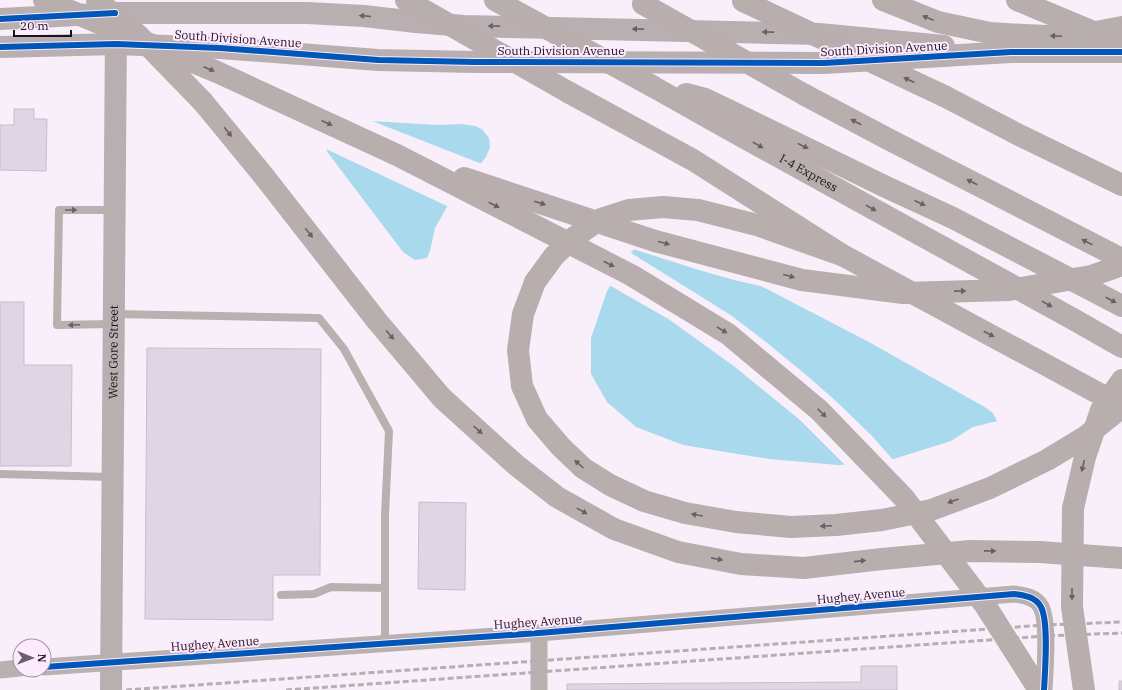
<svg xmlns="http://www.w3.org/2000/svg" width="1122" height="690" viewBox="0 0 1122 690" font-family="'IBM Plex Serif',serif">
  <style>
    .water { fill: #a9d9ed }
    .pier { fill: #f9effa }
    .building { fill: #dfd6e5; stroke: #c5bfc9 }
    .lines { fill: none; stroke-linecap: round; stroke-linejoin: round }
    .lane { stroke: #b9b1b0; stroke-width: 8 }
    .street { stroke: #b9b1b0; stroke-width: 17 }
    .secondary { stroke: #b9afb0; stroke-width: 22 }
    .highway { stroke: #b8aeae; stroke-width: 22 }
    .rail { stroke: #b6aeb0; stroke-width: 3; stroke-dasharray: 6 3; stroke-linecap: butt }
    .highway-bridge { stroke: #b8aeae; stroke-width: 22 }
    .cycleway-casing { stroke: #fdeaff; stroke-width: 8 }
    .cycleway { stroke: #0057b8; stroke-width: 6 }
    .oneway { fill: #6a6066 }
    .oneway2 { fill: #6a6064 }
    .oneway3 { fill: #6a6266 }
    .labels { text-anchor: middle; stroke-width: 4; stroke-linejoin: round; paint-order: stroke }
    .street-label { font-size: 12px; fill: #1b121b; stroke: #fdeaff }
  </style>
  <rect width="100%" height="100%" fill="#f9effa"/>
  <!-- water -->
  <path class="water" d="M 353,120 L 438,125 L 462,124 L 475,126 L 482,129 L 489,138 L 490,147 L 486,157 L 452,198 L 435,228 L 430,251 L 427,258 L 415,260 L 403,252 L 328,153 L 322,139 Z
    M 638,247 L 757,284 L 867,341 L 983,406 L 993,413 L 997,421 L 973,427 L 951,441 L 884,462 L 838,465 L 769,459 L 683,445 L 636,427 L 607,402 L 591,374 L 591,338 L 607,291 L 629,253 Z"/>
  <!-- pier -->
  <path class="pier" d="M 353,118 L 367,119 L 482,164 L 454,199 L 449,207 L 324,148 L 320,139 L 320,129 L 334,119 Z
    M 637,245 L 704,259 L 758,282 L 770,288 L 734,280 L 699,270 L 633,249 L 631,253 L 697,294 L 732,316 L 766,342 L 805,374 L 837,402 L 873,437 L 894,461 L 884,464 L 847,467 L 800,420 L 735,367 L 670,320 L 609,285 L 628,252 Z"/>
  <!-- building -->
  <path class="building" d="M 14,109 L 34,109 L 34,119 L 47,119 L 46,171 L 0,170 L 0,125 L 14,125 Z
    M 0,302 L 24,302 L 24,365 L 72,365 L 71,466 L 0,466 Z
    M 147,348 L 321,349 L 320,575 L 273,575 L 273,620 L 145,619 Z
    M 419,502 L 466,503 L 465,590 L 418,589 Z
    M 861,666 L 897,666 L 897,690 L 567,690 L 567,684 L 861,682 Z
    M 1119,681 L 1122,681 L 1122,690 L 1119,690 Z"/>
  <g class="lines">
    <!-- lane -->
    <path class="lane" d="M 114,314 L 319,318 L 344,349 L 389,431 L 385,516 L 385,643
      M 113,324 L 57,325 L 59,210 L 113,210
      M 0,474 L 111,477
      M 281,595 L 314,594 L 331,587 L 385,588"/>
    <!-- street -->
    <path class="street" d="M 539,633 L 539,690
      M 44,667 L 539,633 L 1014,594 C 1024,595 1036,597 1041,607 C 1049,622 1045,671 1044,690
      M 0,670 L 20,668"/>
    <!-- secondary -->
    <g class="secondary">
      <path d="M 0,19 L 115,13 L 307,13 L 364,16 L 416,22 L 464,26 L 819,34 L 944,46"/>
      <path d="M 0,47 L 116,44 L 220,48 L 378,60 L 475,62 L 824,63 L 1011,52 L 1122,52"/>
      <path id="s1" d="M 111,690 L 116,29"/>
    </g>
    <!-- highway -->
    <g class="highway">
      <path d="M 883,0 L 938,22 L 990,33 L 1024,35 L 1070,37 L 1122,27"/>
      <path id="s2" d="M 652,86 L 723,126 L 1073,319 L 1122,347"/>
      <path d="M 568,92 L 693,160 L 844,256 L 1122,406"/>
      <path d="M 686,94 L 705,99 L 730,111 L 886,187 L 953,218 L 1122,306"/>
      <path d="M 805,95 L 888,139 L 1122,259"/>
      <path d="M 944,96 L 1019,135 L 1122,185"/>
      <path d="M 203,102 L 263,175 L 377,321 L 442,398 L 516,465 L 557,497 L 614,529 L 678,552 L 741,564 L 804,568 L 882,559 L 970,551 L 1040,552 L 1122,558"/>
      <path d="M 844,256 L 757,225 L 698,210 L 663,207 L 629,210 L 601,219 L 573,238 L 554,256 L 535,282 L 523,314 L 518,350 L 522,386 L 537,419 L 561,447 L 583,468 L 610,485 L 644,501 L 685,513 L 736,522 L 791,527 L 836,525 L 882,520 L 931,510 L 990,488 L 1047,460 L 1085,437 L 1122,407"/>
    </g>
    <!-- rail -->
    <path class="rail" d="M 126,690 L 1045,625 L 1122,622
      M 286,690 L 1045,636 L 1122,633"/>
    <!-- highway-bridge -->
    <path class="highway-bridge" d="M 44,0 L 217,72 L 397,155 L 631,275 L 728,334 L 819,410 L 904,498 L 985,605 L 1039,690
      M 97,0 L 138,35 L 203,102
      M 406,0 L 568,92
      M 495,0 L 652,86
      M 1017,0 L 1122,44
      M 743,1 L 944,96
      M 643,4 L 805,95
      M 464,178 L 655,241 L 802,280 L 903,293 L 1009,290 L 1091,276 L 1122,265
      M 1084,690 L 1072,607 L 1073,508 L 1085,457 L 1101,410 L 1122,380"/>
    <!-- cycleway casing -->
    <g class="cycleway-casing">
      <path id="cycleway" d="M 0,19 L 115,13
        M 0,47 L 116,44 L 220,48 L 378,60 L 475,62 L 824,63 L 1011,52 L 1122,52
        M 44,667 L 539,633 L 1014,594 C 1024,595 1036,597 1041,607 C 1049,622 1045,671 1044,690"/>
    </g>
    <!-- cycleway -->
    <use href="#cycleway" class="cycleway"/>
  </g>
  <!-- one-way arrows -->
  <defs><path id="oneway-solid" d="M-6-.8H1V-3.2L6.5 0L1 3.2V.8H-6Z"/></defs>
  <g class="oneway">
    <use href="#oneway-solid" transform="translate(365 16) rotate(-175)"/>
    <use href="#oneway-solid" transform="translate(494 26) rotate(-179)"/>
    <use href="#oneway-solid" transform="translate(638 29) rotate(-179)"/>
    <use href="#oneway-solid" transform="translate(768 32) rotate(-179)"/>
  </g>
  <g class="oneway2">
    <use href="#oneway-solid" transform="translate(928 18) rotate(-158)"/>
    <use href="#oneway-solid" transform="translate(1056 36) rotate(-178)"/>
    <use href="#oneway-solid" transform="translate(209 69) rotate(23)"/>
    <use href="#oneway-solid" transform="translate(909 80) rotate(-155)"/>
    <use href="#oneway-solid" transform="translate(856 122) rotate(-152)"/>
    <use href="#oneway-solid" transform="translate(327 123) rotate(25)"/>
    <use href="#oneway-solid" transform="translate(228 132) rotate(51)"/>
    <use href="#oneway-solid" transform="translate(758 145) rotate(29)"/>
    <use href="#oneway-solid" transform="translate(803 146) rotate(26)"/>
    <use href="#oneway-solid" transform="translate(972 182) rotate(-153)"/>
    <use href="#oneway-solid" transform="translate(540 203) rotate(18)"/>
    <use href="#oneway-solid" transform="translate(920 203) rotate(25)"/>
    <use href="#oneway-solid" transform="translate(494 205) rotate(27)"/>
    <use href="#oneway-solid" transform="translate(871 208) rotate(29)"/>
    <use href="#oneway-solid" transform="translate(309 233) rotate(52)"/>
    <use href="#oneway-solid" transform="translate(1087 242) rotate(-153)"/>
    <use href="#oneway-solid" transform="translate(664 243) rotate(15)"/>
    <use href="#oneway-solid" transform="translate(609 264) rotate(27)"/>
    <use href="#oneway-solid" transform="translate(789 276) rotate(15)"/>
    <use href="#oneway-solid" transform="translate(960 291) rotate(-1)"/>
    <use href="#oneway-solid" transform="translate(1111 300) rotate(28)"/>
    <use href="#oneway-solid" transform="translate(1047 304) rotate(29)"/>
    <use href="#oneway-solid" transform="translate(722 330) rotate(31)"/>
    <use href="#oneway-solid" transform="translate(989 334) rotate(28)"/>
    <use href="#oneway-solid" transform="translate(390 335) rotate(50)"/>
    <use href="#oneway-solid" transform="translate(822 413) rotate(45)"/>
    <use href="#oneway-solid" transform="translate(478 430) rotate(42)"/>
    <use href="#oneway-solid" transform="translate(579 464) rotate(-138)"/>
    <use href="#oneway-solid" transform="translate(1083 466) rotate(103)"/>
    <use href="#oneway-solid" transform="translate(953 501) rotate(160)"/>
    <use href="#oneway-solid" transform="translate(582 511) rotate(29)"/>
    <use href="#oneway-solid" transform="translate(697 515) rotate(-170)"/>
    <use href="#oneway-solid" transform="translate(826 526) rotate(177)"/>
    <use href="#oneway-solid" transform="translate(990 551) rotate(1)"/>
    <use href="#oneway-solid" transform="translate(717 559) rotate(11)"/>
    <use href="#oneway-solid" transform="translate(860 561) rotate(-6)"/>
    <use href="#oneway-solid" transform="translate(1072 594) rotate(90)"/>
  </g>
  <g class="oneway3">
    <use href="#oneway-solid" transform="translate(71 210)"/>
    <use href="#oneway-solid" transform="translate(74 325) rotate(178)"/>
  </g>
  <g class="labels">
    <!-- street labels -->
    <g class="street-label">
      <text transform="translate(238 39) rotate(4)" y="4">South Division Avenue</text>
      <text transform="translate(884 49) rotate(-3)" y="4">South Division Avenue</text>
      <text x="561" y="55">South Division Avenue</text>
      <text dy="4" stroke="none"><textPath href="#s2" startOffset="179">I-4 Express</textPath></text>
      <text dy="4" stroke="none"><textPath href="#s1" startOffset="338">West Gore Street</textPath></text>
      <text transform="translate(861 596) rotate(-5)" y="4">Hughey Avenue</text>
      <text transform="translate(538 622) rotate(-4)" y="4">Hughey Avenue</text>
      <text transform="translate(215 644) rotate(-4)" y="4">Hughey Avenue</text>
    </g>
  </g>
  <!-- north arrow -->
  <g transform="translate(32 658) rotate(91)"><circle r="19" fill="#fdeaff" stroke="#a394a4"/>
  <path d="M0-3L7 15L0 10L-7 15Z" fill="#695f69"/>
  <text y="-6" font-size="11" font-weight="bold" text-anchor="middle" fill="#1b121b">N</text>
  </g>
  <!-- scale -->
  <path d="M14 30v6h57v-6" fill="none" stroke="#1b121b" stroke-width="2"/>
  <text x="20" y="30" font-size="12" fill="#1b121b" stroke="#fdeaff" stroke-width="3" paint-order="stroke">20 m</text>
</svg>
